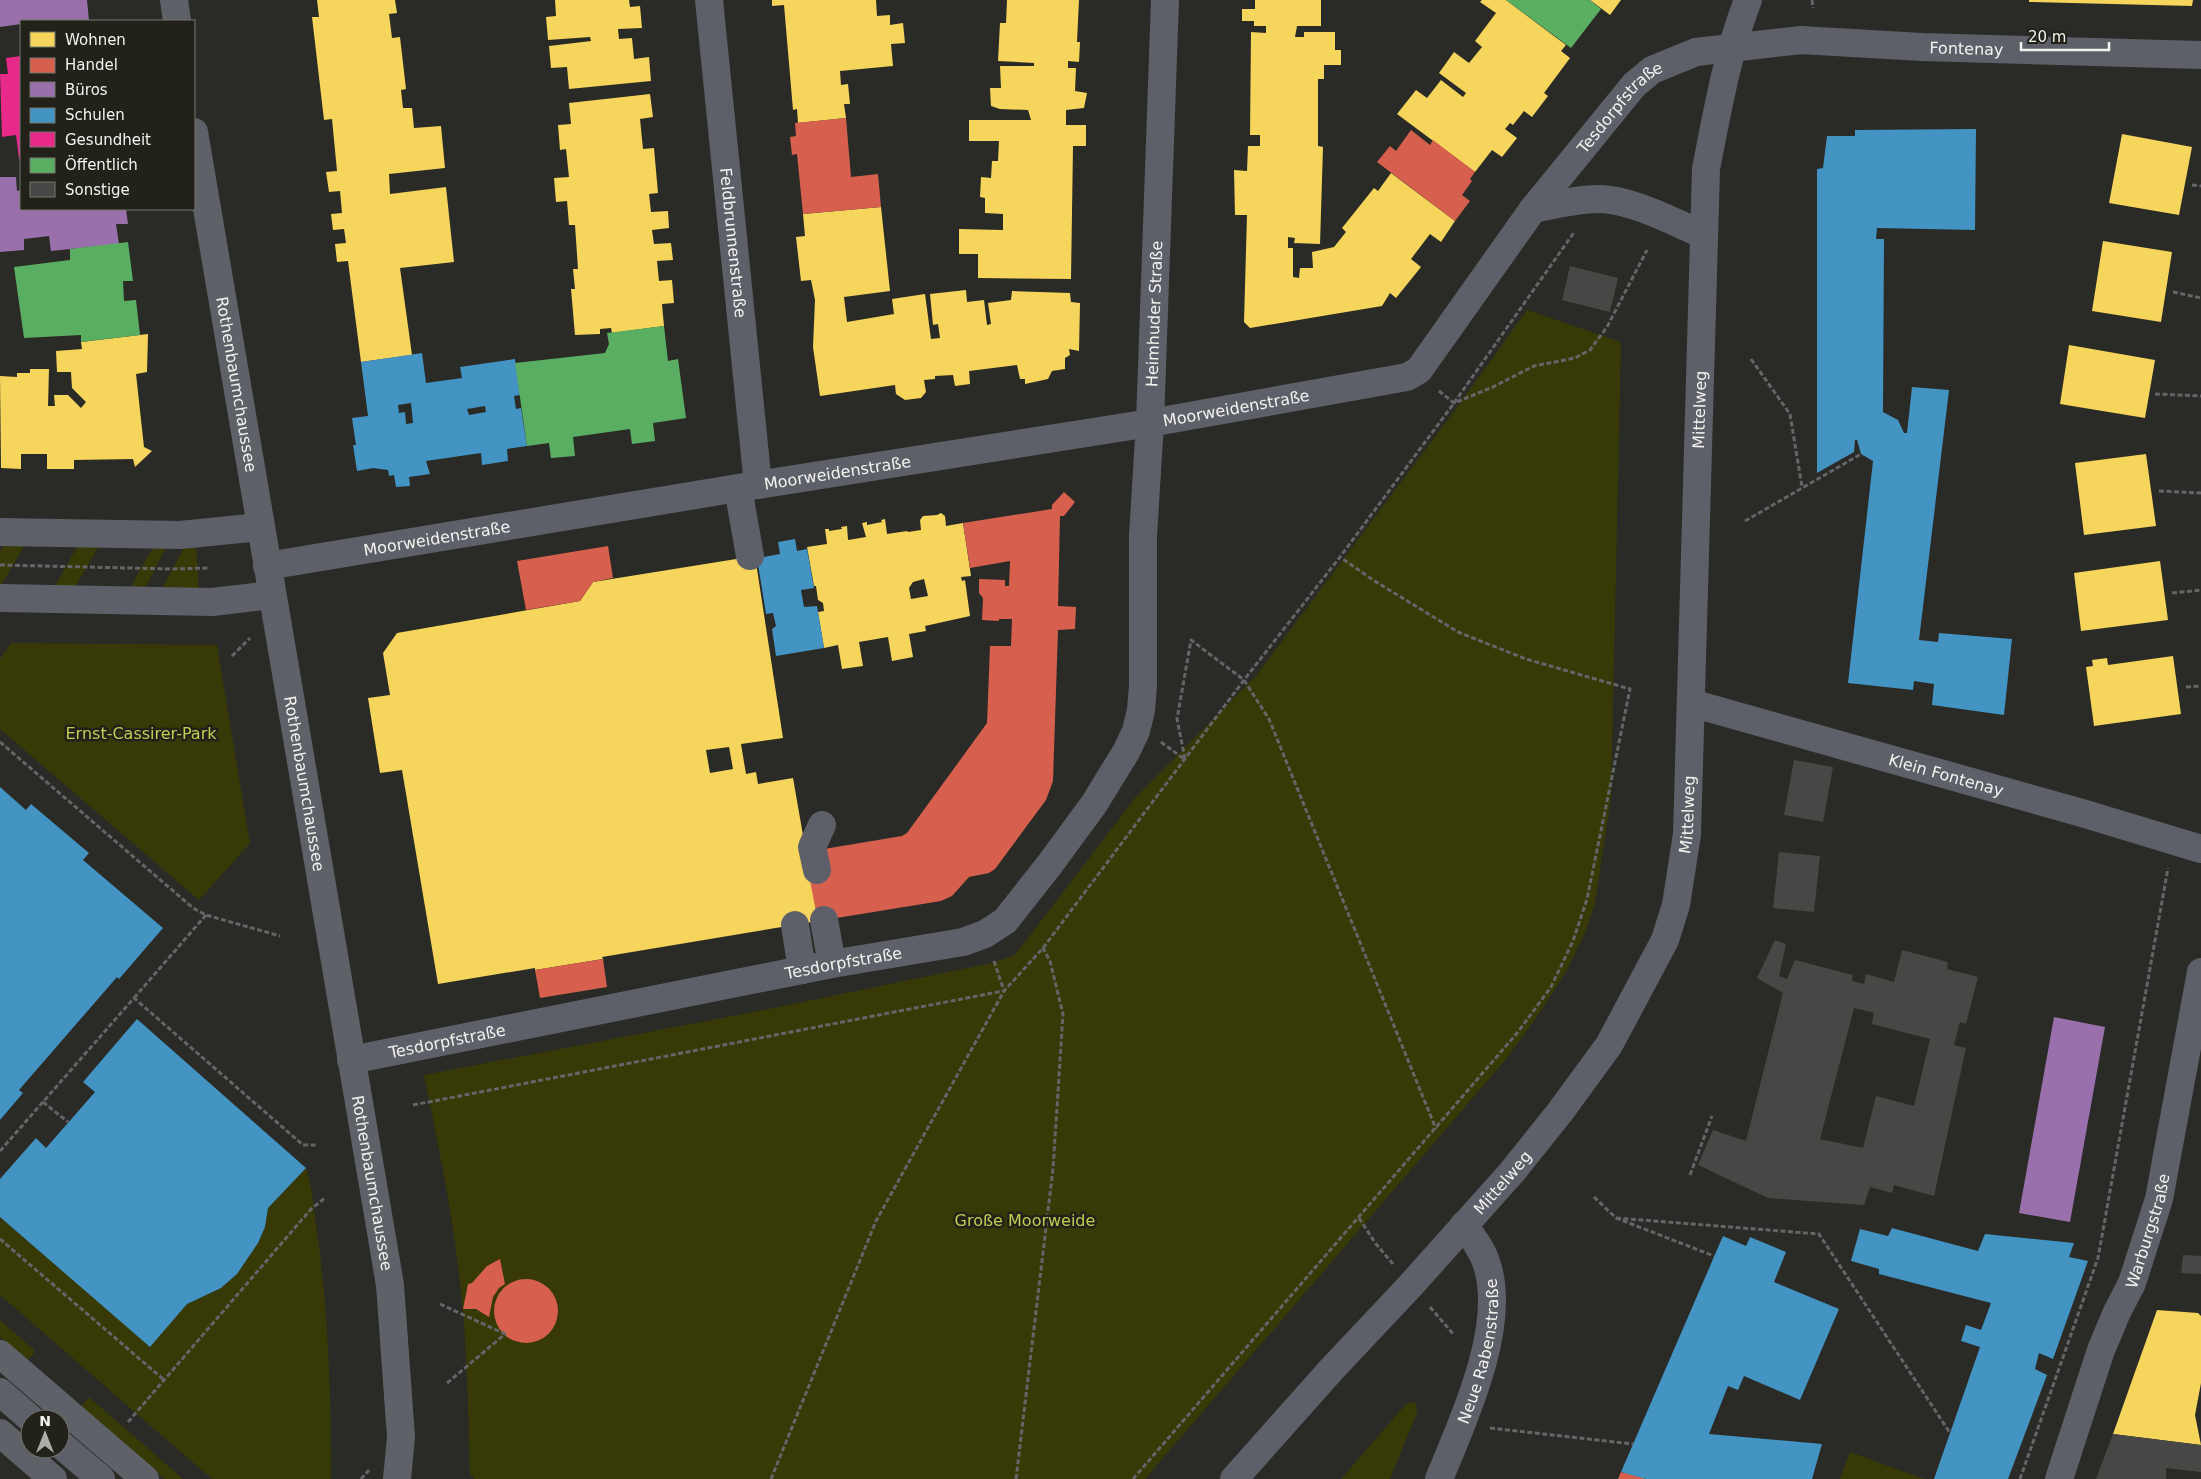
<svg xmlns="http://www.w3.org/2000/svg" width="2201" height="1479" viewBox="0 0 2201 1479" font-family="'DejaVu Sans',sans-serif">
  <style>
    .green { fill: #373a06 }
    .homes { fill: #f6d55c; fill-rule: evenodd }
    .shops { fill: #d6604d }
    .offices { fill: #9970ab }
    .schools { fill: #4393c3; fill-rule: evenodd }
    .health { fill: #e7298a }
    .public { fill: #5aae61 }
    .building { fill: #474845; fill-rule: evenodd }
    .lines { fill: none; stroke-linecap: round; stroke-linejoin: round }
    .path { stroke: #646568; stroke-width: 3; stroke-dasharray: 5 2.5; stroke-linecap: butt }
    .minor { stroke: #5e6069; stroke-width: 28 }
    .major { stroke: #5e6168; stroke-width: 28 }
    .labels { text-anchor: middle; stroke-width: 5; stroke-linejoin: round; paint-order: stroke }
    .street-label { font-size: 16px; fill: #f2f3ee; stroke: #22221b }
    .park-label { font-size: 16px; fill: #c3cc53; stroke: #22221b }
  </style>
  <rect width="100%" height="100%" fill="#2a2b26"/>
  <!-- green -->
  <path class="green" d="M 1527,310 L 1621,342 L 1611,797 L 1595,903 L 1585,933 L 1567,970 L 1541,1011 L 1507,1058 L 1145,1479 L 474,1479 L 470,1473 C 468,1404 467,1334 458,1265 C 450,1201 437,1138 424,1075 L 764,1010 L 992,963 L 1015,955 L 1135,798 L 1255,677 L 1455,410 Z
    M 6,543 L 26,543 L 0,587 L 0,551 Z
    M 78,545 L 99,546 L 74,589 L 54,588 Z
    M 154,546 L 167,546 L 145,588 L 133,588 L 133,582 Z
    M 185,546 L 196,546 L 199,591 L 161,590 Z
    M 11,643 L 217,645 L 250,843 L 199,900 L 0,729 L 0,659 Z
    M 306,1168 C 314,1194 315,1220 319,1247 C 329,1324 331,1401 331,1479 L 212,1479 L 0,1295 L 0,1217 L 150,1346 L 187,1304 L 221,1288 L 237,1274 L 258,1243 L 265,1227 L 268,1208 Z
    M 0,1320 L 34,1350 L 34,1353 L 27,1360 L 0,1337 Z
    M 89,1397 L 183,1479 L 165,1479 L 81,1407 Z
    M 1416,1402 L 1417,1413 L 1390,1479 L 1341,1479 L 1407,1403 Z
    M 1850,1452 L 1924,1479 L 1840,1479 Z"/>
  <!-- homes -->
  <path class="homes" d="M 317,0 L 395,0 L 397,13 L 389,14 L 392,38 L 400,37 L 406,89 L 401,90 L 403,108 L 412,108 L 414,128 L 441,126 L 445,168 L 389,174 L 390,194 L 446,187 L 454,262 L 400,268 L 412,355 L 361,362 L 348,261 L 337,262 L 335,244 L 346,243 L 344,229 L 333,230 L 331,214 L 342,213 L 340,191 L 329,192 L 326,172 L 337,171 L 332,119 L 324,120 L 312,17 L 319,17 Z
    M 555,0 L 629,0 L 630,7 L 640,6 L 642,28 L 618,29 L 619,39 L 632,38 L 634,59 L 649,57 L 651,81 L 569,89 L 567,67 L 551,68 L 549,46 L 591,41 L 590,37 L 548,40 L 546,17 L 556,16 Z
    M 772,0 L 876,0 L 877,16 L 890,15 L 890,25 L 903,23 L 905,43 L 891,44 L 893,66 L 840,71 L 841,85 L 848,84 L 850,104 L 844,104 L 846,118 L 798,123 L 797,109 L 793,110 L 784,5 L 772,6 Z
    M 1007,0 L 1079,0 L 1077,42 L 1080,42 L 1079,62 L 1068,61 L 1068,68 L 1076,68 L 1075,91 L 1087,93 L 1084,108 L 1066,110 L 1066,125 L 1086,125 L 1086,146 L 1073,146 L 1071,279 L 978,278 L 978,254 L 959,254 L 959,229 L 1003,230 L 1003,214 L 985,213 L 985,198 L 980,197 L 981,177 L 991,178 L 992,161 L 998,161 L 999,141 L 969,141 L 969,120 L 1031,120 L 1028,110 L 1000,109 L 991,106 L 990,88 L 1001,88 L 1000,66 L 1034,66 L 1034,63 L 998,61 L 1000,23 L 1006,23 Z
    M 1255,0 L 1321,0 L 1321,26 L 1297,26 L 1295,37 L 1304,37 L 1304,32 L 1335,32 L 1335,50 L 1341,50 L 1341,65 L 1324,65 L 1324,79 L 1318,79 L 1318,146 L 1323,147 L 1320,244 L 1294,243 L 1295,238 L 1288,237 L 1288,248 L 1293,248 L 1293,277 L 1299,278 L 1300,268 L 1313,268 L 1312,252 L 1334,247 L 1346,232 L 1342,228 L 1374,188 L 1378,191 L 1391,173 L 1455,221 L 1441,242 L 1430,234 L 1411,259 L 1421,267 L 1396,298 L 1390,293 L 1382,306 L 1250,328 L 1244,322 L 1247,215 L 1235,215 L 1234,170 L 1247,171 L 1248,146 L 1260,146 L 1260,135 L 1250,135 L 1251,32 L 1266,33 L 1266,26 L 1254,26 L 1254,21 L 1242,21 L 1242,9 L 1255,9 Z
    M 1482,0 L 1506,0 L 1566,45 L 1561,51 L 1570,58 L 1544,93 L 1548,96 L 1532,117 L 1524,111 L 1513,125 L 1510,123 L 1505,129 L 1517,138 L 1502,157 L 1492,150 L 1475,172 L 1397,114 L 1416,90 L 1427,98 L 1441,80 L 1463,97 L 1466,93 L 1439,73 L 1454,52 L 1469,63 L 1482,47 L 1475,41 L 1496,13 L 1480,2 Z
    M 1590,0 L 1621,0 L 1610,15 Z
    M 2029,0 L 2193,0 L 2192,6 L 2029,2 Z
    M 650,94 L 653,117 L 640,119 L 643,149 L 654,148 L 658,193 L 649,194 L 651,212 L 668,211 L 669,228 L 652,230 L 654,244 L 671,243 L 673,260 L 657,261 L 659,281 L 672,280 L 674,303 L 662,304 L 664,326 L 612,333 L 611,328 L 600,329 L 600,334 L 575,335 L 571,289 L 575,289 L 573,269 L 578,269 L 575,225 L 569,225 L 567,201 L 556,202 L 554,178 L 569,177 L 566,149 L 560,150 L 558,125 L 571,124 L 569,103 Z
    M 2122,134 L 2192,147 L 2179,215 L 2109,203 Z
    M 881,207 L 890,291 L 844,297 L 847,322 L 894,314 L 892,299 L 925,294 L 931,339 L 940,338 L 938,324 L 933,325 L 930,294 L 966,290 L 967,302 L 984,300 L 987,325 L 991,324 L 988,303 L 1011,300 L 1012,291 L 1070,293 L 1071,302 L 1080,303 L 1079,351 L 1069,349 L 1070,355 L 1065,358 L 1065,369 L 1052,371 L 1048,379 L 1025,384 L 1025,379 L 1020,379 L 1017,365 L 969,371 L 970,384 L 955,386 L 953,375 L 935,376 L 935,379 L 924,380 L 926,392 L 921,398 L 905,400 L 896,394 L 895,385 L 820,396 L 813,347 L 815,300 L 811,280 L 801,281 L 796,237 L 805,236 L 803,214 Z
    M 2103,241 L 2172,252 L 2161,322 L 2092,311 Z
    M 148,334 L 147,372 L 136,374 L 144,447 L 152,451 L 135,467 L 133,459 L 74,460 L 74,469 L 47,469 L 47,454 L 21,454 L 21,469 L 1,468 L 0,376 L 17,377 L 17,373 L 30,373 L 30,369 L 49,369 L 48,406 L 55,406 L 54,395 L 68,395 L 81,408 L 86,402 L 72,388 L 71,372 L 57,372 L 56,351 L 82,349 L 81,342 Z
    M 2069,345 L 2155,360 L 2145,418 L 2060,404 Z
    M 2146,454 L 2156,526 L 2084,535 L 2075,463 Z
    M 941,513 L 945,516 L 946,526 L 963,523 L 971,576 L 961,577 L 962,581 L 965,580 L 970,616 L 925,626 L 926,631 L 909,634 L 913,657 L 892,661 L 888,637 L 859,642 L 863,666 L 842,669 L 838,645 L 824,648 L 818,612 L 824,611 L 823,603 L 818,600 L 816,586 L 814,586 L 807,547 L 827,544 L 825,529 L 829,529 L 829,531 L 842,529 L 841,527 L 847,526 L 848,540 L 866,537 L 862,523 L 867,522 L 867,525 L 882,522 L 881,520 L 885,519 L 887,534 L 907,531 L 908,532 L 921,530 L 920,520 L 923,516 L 937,515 ZM 924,579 L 928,596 L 911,599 L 909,588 L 913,582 Z
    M 755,556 L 783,738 L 741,744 L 746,774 L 756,772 L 758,784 L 793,778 L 818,921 L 602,957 L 603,959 L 535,970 L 535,968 L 438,984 L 402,770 L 380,773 L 368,698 L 390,695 L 383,653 L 397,633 L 580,601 L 593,582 ZM 729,747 L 733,769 L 710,773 L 706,750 Z
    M 2160,561 L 2168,620 L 2081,631 L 2074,573 Z
    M 2173,656 L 2181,714 L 2094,726 L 2086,667 L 2093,666 L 2092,660 L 2107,658 L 2108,665 Z
    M 2157,1310 L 2198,1313 L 2201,1316 L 2201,1383 L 2195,1415 L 2201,1445 L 2113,1434 Z"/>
  <!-- shops -->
  <path class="shops" d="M 846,118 L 851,177 L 878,174 L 881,207 L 803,214 L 797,154 L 792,155 L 790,137 L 796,136 L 795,123 Z
    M 1411,130 L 1430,145 L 1433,140 L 1475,172 L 1470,179 L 1472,181 L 1462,195 L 1470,201 L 1455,221 L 1377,162 L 1390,146 L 1396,151 Z
    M 1064,492 L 1075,502 L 1064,516 L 1060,516 L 1058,606 L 1076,607 L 1075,629 L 1058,630 L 1053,781 L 1046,800 L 995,869 L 989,873 L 969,877 L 952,896 L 941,901 L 818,921 L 808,871 L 824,849 L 902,836 L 907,833 L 987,723 L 990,646 L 1011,646 L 1012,619 L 999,619 L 999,621 L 982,620 L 983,598 L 979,593 L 979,579 L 1005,580 L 1005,586 L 1009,586 L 1010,561 L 970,568 L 963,523 L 1052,509 L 1052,505 Z
    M 608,546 L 613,578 L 593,582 L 580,601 L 526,610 L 517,561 Z
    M 603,959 L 607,987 L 540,998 L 535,970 Z
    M 500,1259 L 505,1284 L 499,1288 L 493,1297 L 489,1317 L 476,1309 L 463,1309 L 468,1284 L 472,1283 L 487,1266 Z
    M494 1311a32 32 0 1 1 64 0a32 32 0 1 1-64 0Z
    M 1621,1472 L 1644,1478 L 1644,1479 L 1618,1479 Z"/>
  <!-- offices -->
  <path class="offices" d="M 0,0 L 87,0 L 89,21 L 21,21 L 21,24 L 0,27 Z
    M 0,177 L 16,177 L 17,191 L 21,190 L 21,209 L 126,209 L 128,224 L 116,224 L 119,244 L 51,251 L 49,236 L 24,239 L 24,250 L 0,252 Z
    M 2054,1017 L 2105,1027 L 2070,1222 L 2019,1213 Z"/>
  <!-- schools -->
  <path class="schools" d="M 1976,129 L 1975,230 L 1877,228 L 1876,239 L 1884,239 L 1883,412 L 1898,420 L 1904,433 L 1907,433 L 1912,387 L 1949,390 L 1919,640 L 1938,642 L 1939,633 L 2012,639 L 2004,715 L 1932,705 L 1934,684 L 1914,681 L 1913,690 L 1848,683 L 1873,461 L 1861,454 L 1857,440 L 1855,440 L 1854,452 L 1817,473 L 1817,169 L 1823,168 L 1827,136 L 1855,136 L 1855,130 Z
    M 422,353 L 426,383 L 462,378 L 460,367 L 515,359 L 520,395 L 514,396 L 516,409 L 521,408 L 527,446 L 507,449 L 508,461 L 482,465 L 481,453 L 426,461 L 430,474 L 409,477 L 410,486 L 396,487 L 394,475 L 389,476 L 388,470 L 373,468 L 357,471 L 353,445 L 356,445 L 352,418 L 368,416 L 361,362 ZM 411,403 L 413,423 L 406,424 L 405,412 L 399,413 L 398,405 ZM 485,406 L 486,412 L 469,415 L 467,409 Z
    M 795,539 L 797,551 L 807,549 L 814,588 L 801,590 L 804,607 L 817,606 L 824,648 L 776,656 L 772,629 L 776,626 L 773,613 L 766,614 L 757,558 L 780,554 L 778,542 Z
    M 0,787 L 26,810 L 31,804 L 89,853 L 83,860 L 163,928 L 119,979 L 117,977 L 19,1090 L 23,1093 L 0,1120 Z
    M 137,1019 L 306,1168 L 268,1208 L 265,1227 L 258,1243 L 237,1274 L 221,1288 L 187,1304 L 150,1347 L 0,1217 L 0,1179 L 36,1138 L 46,1148 L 95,1092 L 83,1082 Z
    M 1892,1228 L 1978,1251 L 1985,1234 L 2074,1243 L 2069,1257 L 2088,1261 L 2053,1359 L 2039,1353 L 2035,1369 L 2047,1375 L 2008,1479 L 1934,1479 L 1980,1347 L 1961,1341 L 1966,1325 L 1981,1330 L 1991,1303 L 1879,1274 L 1879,1269 L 1851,1261 L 1860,1229 L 1888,1236 Z
    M 1723,1236 L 1746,1246 L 1750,1237 L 1786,1252 L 1774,1282 L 1839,1309 L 1800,1400 L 1744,1376 L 1738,1390 L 1728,1386 L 1709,1434 L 1822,1444 L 1812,1479 L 1646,1479 L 1621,1472 Z"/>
  <!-- health -->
  <path class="health" d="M 21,56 L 21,158 L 19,159 L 16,135 L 2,137 L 0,74 L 8,74 L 6,58 Z"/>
  <!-- public -->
  <path class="public" d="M 1506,0 L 1590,0 L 1601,9 L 1571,48 Z
    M 128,242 L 133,281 L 123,281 L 124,301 L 136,300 L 140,335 L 81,342 L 81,335 L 24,338 L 14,267 L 70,260 L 70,249 Z
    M 664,326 L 668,361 L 678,359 L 686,418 L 653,423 L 655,441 L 632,444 L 630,429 L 573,437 L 575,456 L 551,458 L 549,443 L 527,446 L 515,363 L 605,353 L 609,344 L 607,333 Z"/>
  <!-- building -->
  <path class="building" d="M 1570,266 L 1618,278 L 1610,312 L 1562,300 Z
    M 1794,760 L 1833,767 L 1823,822 L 1784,815 Z
    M 1779,852 L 1820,856 L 1814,912 L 1773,908 Z
    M 1775,940 L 1786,944 L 1779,976 L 1787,979 L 1795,960 L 1853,975 L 1852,981 L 1864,984 L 1866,974 L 1894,982 L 1902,950 L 1948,962 L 1947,969 L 1978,977 L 1966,1024 L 1960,1022 L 1954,1045 L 1966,1048 L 1934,1196 L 1894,1185 L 1892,1193 L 1870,1187 L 1864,1205 L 1768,1198 L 1698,1165 L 1713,1130 L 1746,1141 L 1783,993 L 1757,978 ZM 1854,1008 L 1874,1013 L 1872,1024 L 1930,1039 L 1914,1106 L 1876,1096 L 1863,1148 L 1820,1139 Z
    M 2183,1255 L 2201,1256 L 2201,1274 L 2181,1273 Z
    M 2113,1434 L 2201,1445 L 2201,1472 L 2166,1468 L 2166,1479 L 2096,1479 Z"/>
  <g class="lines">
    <!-- path -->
    <path class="path" d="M 1812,0 L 1813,8
      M 2192,185 L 2201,186
      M 2173,292 L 2201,298
      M 1751,359 L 1790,414 L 1802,487
      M 1439,391 L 1454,403 L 1493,387 L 1534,366 L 1575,358 L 1590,350 L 1607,327 L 1647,250
      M 2155,394 L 2201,396
      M 2159,491 L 2201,493
      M 1745,521 L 1861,454
      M 0,565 L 172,569 L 208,568
      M 2172,593 L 2201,590
      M 232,656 L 250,638
      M 2186,687 L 2201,686
      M 0,742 L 193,908 L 206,915 L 280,936
      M 1161,742 L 1184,759
      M 1185,759 L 1177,719 L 1191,640 L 1244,680 L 1269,719 L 1436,1129
      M 994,961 L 1004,991
      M 134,998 L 206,915
      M 43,1102 L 68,1122
      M 413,1105 L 1003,991
      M 0,1151 L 134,998 L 303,1145 L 316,1145
      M 1690,1175 L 1712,1116
      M 1594,1197 L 1616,1218 L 1714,1256
      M 1359,1218 L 1376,1244 L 1393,1264
      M 1616,1218 L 1819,1234 L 1950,1433
      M 0,1239 L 163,1379
      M 440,1304 L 505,1334 L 446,1384
      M 1430,1307 L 1454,1335
      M 128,1422 L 311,1209 L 325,1198
      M 1490,1428 L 1633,1444
      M 361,1479 L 369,1470
      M 771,1479 L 876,1221 L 1004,991 L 1043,948 L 1244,680 L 1340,557 L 1454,403 L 1575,231
      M 1016,1479 L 1053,1169 L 1063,1014 L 1050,961 L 1043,948
      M 1133,1479 L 1518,1032 L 1551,987 L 1573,941 L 1587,899 L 1630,689 L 1526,659 L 1458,632 L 1373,580 L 1340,557
      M 2020,1479 L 2098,1258 L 2168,868"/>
    <!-- minor -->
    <g class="minor">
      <path id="s1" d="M 709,0 L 758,485"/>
      <path d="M 1533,209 C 1554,205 1577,199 1598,199 C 1632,199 1673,222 1704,235"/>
      <path d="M 738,488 L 750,556"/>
      <path d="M 0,532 L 180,535 L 260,527"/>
      <path id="s2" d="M 267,566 L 738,488 L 1150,423 L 1407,377 L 1419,370 L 1533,209 L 1634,85 L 1652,70 L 1696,52 L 1801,40 L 1922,47 L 2201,55"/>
      <path d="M 0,598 L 212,602 L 272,595"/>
      <path id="s3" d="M 1691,703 L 2082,813 L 2201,849"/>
      <path d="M 817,870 L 812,847 L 822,825"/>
      <path d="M 824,920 L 832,964"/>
      <path d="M 795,925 L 802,970"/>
      <path id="s4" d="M 351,1060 L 832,964 L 963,942 L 985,934 L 1005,921 L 1050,864 L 1094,804 L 1126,752 L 1136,731 L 1141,710 L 1143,685 L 1143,536 L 1150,423 L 1165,0"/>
      <path d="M 0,1392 L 31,1419"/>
      <path d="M 60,1444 L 101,1479"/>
      <path id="s5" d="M 1234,1479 L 1331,1370 L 1411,1285 L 1512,1172 L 1560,1112 L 1609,1045 L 1665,940 L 1676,905 L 1687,834 L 1706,169 C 1717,113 1727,54 1748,0"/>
      <path id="s6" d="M 1439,1479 C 1463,1421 1507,1327 1487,1265 C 1483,1250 1472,1237 1464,1225"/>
      <path id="s7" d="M 2059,1479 L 2101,1350 L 2117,1312 L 2132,1283 L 2159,1199 L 2201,972"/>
    </g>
    <!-- major -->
    <g class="major">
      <path d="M 174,0 L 177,21"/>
      <path id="s8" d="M 194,132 L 390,1285 L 401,1437 L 397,1479"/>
      <path d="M 0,1354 L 145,1479"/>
      <path d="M 0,1433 L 53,1479"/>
    </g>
  </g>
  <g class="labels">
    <!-- street labels -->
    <g class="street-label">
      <text dy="6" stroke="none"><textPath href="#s2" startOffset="1869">Fontenay</textPath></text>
      <text dy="6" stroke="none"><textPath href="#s2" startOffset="1501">Tesdorpfstraße</textPath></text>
      <text dy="6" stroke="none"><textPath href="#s1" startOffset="244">Feldbrunnenstraße</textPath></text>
      <text dy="6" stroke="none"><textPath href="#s4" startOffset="1320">Heimhuder Straße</textPath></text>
      <text dy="6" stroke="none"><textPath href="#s8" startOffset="256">Rothenbaumchaussee</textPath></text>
      <text dy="6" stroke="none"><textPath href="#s2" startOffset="982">Moorweidenstraße</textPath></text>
      <text dy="6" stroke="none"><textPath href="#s5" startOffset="1226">Mittelweg</textPath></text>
      <text dy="6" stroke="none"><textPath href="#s2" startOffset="578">Moorweidenstraße</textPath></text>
      <text dy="6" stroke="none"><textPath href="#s2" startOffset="172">Moorweidenstraße</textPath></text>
      <text dy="6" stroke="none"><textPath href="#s3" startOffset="265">Klein Fontenay</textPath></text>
      <text dy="6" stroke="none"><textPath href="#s8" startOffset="661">Rothenbaumchaussee</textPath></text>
      <text dy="6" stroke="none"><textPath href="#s5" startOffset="821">Mittelweg</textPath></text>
      <text dy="6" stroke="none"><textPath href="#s4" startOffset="502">Tesdorpfstraße</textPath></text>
      <text dy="6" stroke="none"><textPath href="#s4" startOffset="98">Tesdorpfstraße</textPath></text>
      <text dy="6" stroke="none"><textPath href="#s5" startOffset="400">Mittelweg</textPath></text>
      <text dy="6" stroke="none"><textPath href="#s8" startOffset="1066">Rothenbaumchaussee</textPath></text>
      <text dy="6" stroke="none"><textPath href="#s7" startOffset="264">Warburgstraße</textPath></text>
      <text dy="6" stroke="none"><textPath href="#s6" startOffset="135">Neue Rabenstraße</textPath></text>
    </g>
    <!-- park labels -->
    <g class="park-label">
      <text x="141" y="739">Ernst-Cassirer-Park</text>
      <text x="1025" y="1226">Große Moorweide</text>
    </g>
  </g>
  <!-- legend -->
  <rect x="20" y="20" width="175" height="190" fill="#22221b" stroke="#75766f"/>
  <rect x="30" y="32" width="25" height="15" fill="#f6d55c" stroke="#75766f"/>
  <text x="65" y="45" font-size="15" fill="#f2f3ee">Wohnen</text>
  <rect x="30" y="58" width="25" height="15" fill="#d6604d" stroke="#75766f"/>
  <text x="65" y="70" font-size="15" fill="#f2f3ee">Handel</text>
  <rect x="30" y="82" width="25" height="15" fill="#9970ab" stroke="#75766f"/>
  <text x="65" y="95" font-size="15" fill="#f2f3ee">Büros</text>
  <rect x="30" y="108" width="25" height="15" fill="#4393c3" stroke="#75766f"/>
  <text x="65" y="120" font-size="15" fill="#f2f3ee">Schulen</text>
  <rect x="30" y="132" width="25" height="15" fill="#e7298a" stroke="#75766f"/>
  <text x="65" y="145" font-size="15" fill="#f2f3ee">Gesundheit</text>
  <rect x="30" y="158" width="25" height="15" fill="#5aae61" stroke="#75766f"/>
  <text x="65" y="170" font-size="15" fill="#f2f3ee">Öffentlich</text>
  <rect x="30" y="182" width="25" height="15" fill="#474845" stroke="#75766f"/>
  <text x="65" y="195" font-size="15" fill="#f2f3ee">Sonstige</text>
  <!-- north arrow -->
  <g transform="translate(45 1434)"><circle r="24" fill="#22221b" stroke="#75766f"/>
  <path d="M0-4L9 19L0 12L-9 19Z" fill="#acada8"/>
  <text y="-8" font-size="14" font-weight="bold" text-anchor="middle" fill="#f2f3ee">N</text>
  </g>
  <!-- scale -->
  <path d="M2021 42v8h88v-8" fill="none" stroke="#f2f3ee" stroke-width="2.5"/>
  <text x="2028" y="42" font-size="15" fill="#f2f3ee" stroke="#22221b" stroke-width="4" paint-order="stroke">20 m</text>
</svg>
